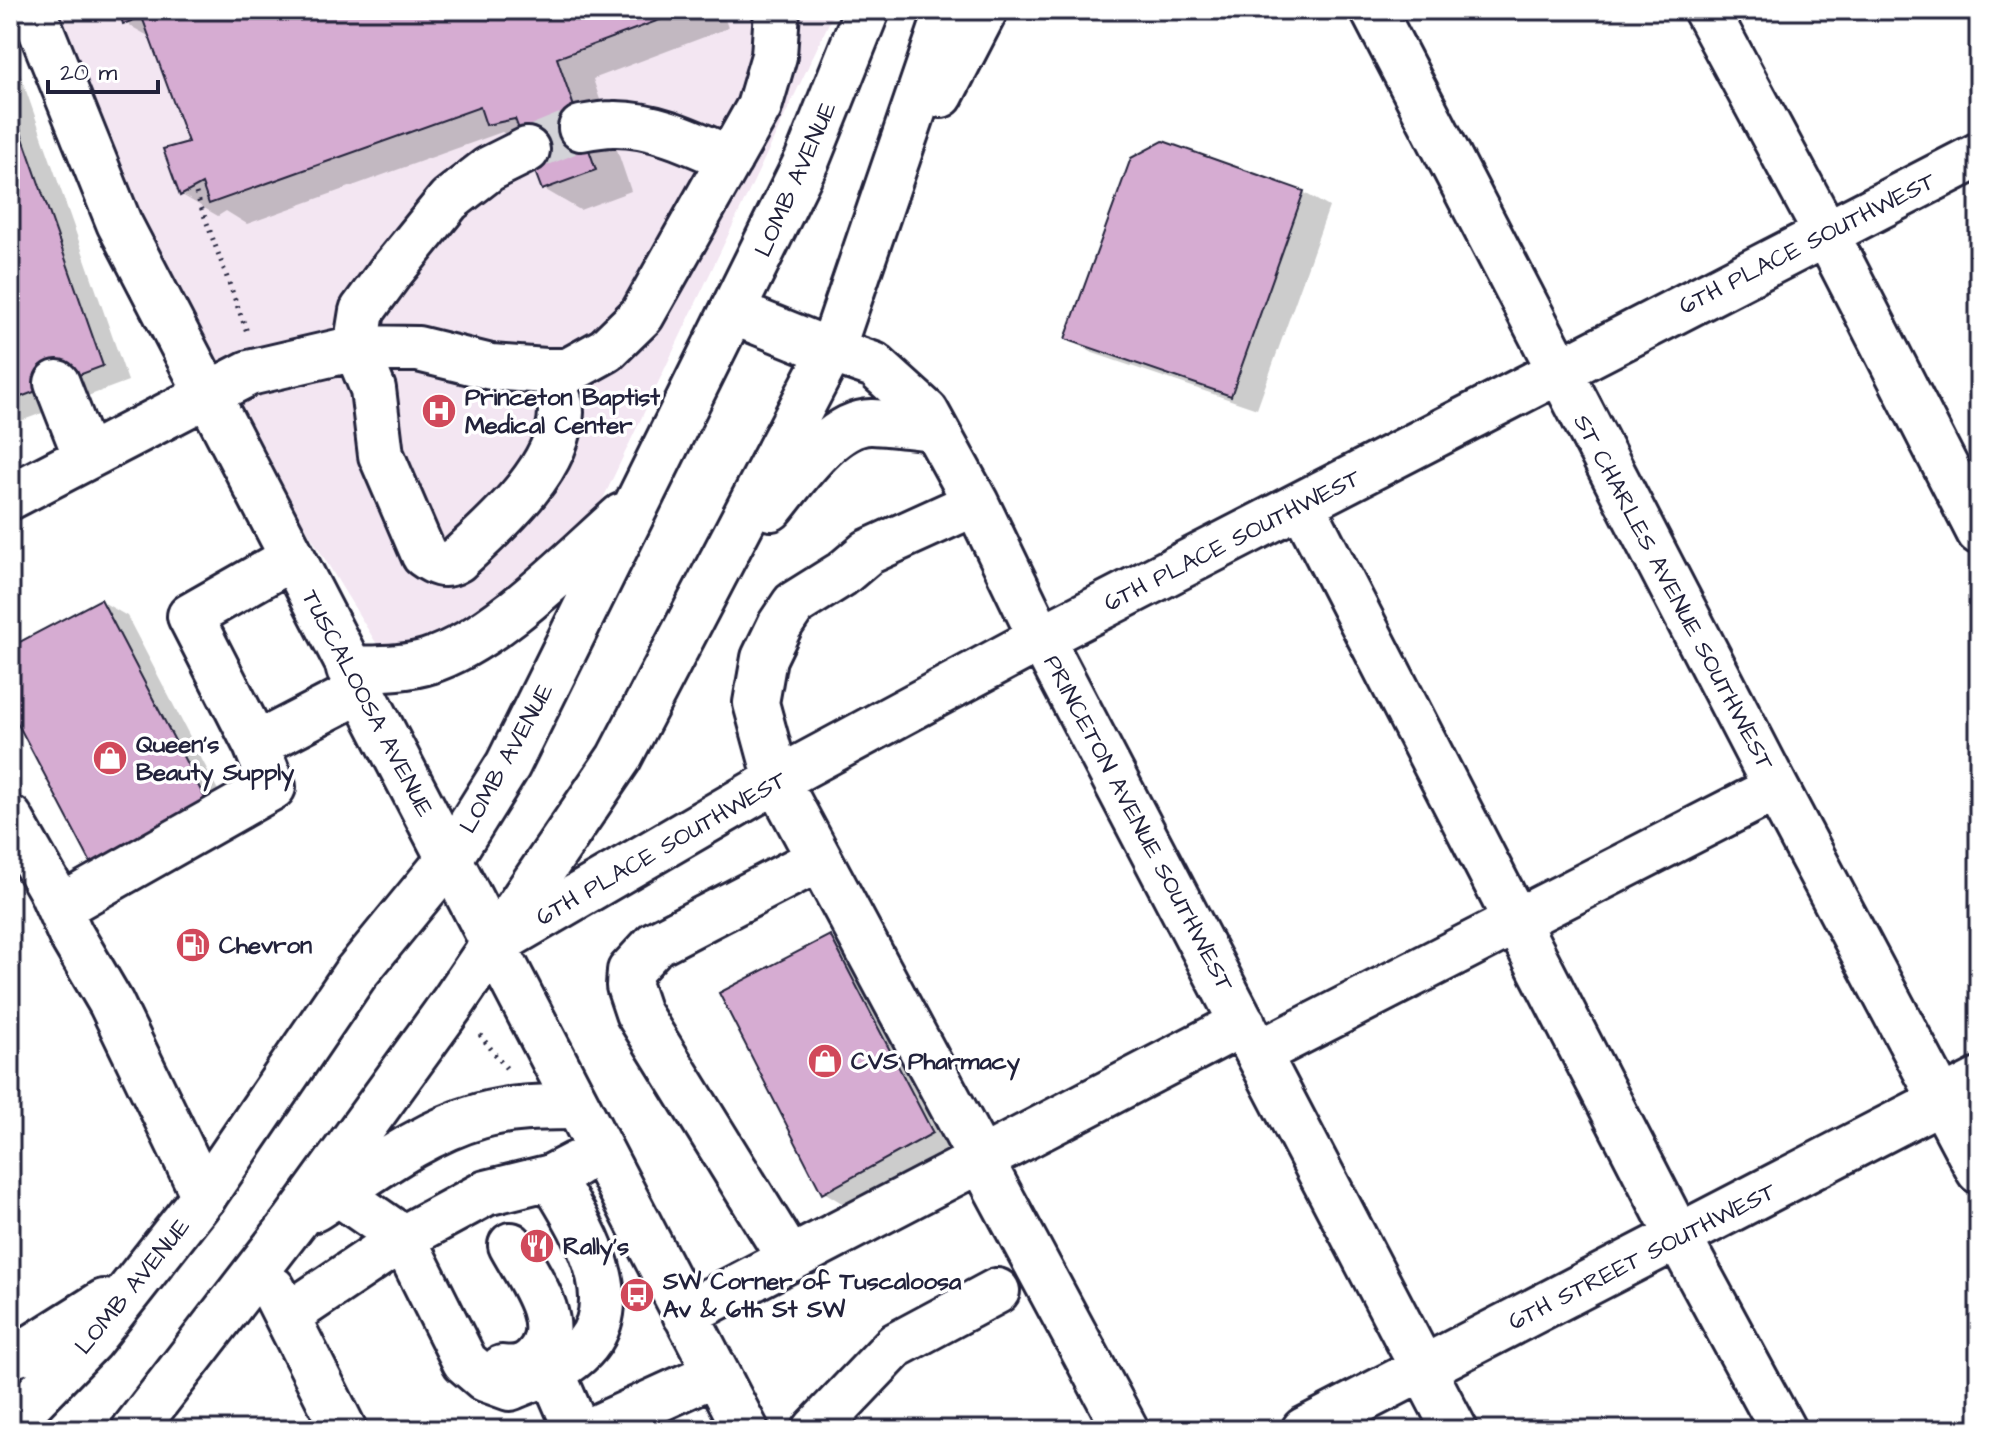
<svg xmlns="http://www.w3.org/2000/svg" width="1989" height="1440" viewBox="0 0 1989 1440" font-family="'Architects Daughter',sans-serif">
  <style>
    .built { fill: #f3e6f2 }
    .shadow { fill: #0003 }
    .building { fill: #d6acd2; stroke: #22223b; stroke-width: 2 }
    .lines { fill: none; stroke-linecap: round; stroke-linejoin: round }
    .minor-tunnel { stroke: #d3d3d8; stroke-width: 44; stroke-dasharray: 44 22; stroke-linecap: butt }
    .minor-casing { stroke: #22223b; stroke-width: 50 }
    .major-casing { stroke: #22223b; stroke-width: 50 }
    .path { stroke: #22223b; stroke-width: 5; stroke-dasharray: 2 6; stroke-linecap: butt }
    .minor { stroke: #fff; stroke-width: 44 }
    .major { stroke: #fff; stroke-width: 44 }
    .labels { text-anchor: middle; stroke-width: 7; stroke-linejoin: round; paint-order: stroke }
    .street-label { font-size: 24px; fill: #22223b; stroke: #fff }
    .poi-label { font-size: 24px; font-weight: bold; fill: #22223b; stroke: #fff; text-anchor: start }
  </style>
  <rect width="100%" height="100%" fill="#fff"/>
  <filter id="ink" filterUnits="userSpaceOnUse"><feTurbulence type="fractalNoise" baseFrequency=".0125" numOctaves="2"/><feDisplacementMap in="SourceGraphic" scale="16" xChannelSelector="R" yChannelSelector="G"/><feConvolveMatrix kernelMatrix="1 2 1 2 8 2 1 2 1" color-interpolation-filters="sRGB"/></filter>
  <g filter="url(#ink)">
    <!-- built -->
    <path class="built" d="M 44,10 L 835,10 L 556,598 L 397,677 L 119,223 Z"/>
    <!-- shadow -->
    <path class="shadow" d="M 121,10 L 722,10 L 728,28 L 593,79 L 631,191 L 580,210 L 544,189 L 524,145 L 502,132 L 247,224 L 226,211 L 218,216 L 182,195 L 190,143 L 152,38 L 125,23 Z
      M 10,45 L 128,381 L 10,425 Z
      M 1303,192 L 1329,207 L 1257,409 L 1093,353 L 1067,338 Z
      M 101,601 L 127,616 L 234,821 L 10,705 L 10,649 Z
      M 830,937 L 856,952 L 958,1148 L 850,1208 L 824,1192 Z"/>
    <!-- building -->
    <path class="building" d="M 119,10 L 686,10 L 557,58 L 596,170 L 542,190 L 515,119 L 486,125 L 480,107 L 209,204 L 202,184 L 180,196 L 163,149 L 188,142 L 142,17 L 123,24 Z
      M 10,101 L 103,366 L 10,401 Z
      M 1163,141 L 1304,191 L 1231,396 L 1065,339 L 1131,158 Z
      M 101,599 L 209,806 L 92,865 L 10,709 L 10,647 Z
      M 830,935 L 933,1133 L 822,1194 L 719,993 Z"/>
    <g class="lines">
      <!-- minor-tunnel -->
      <path class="minor-tunnel" d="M 527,150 L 581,128"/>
      <!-- minor casing -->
      <g class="minor-casing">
        <path id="minor" d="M 33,10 L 119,223 L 746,1430
          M 1373,10 L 1776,788 L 1979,1171
          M 1706,10 L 1826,233 L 1979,532
          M 581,128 C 592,126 603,124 613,124 C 654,123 694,143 730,159
          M 527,150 L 489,169 L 449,200 L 389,274 L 362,311 L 356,348 L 373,389 L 381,455 L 424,555 C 435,563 444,568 457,560 C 495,525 560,469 561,412 C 561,398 552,384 546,371
          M 733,312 L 810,343 L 874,365 L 926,412 L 976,503 L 1041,638 L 1455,1430
          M 57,383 L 86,457
          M 10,497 L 249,373 L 356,348 L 418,349 L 491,367 L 546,371 L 568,371 L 606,350 L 642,315 L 759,107 L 774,56 L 777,10
          M 976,503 L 868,552 L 842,574 L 794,604 L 780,625 L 764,658 L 756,703 L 777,780 L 1126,1430
          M 1302,505 L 1679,1238 L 1783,1430
          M 292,558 L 190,616 L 256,745 L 360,691
          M 10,818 L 50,888 L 70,933 L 111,1003 L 204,1196
          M 59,908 L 273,787 L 256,745
          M 495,944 L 777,780 L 1041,638 L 1979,155
          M 1259,1053 L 1776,788
          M 338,1193 L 403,1238 L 465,1362 L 485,1379 L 510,1388 C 527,1380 550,1374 566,1363 C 639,1315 584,1231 551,1177
          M 790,1259 L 638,1013 L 629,986 L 630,971 L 655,944 L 819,859
          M 273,1289 L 344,1430
          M 685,1314 L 1243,1023
          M 287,1316 L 403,1238 L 486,1193 L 551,1177 L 576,1164
          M 502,1368 C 519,1370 530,1366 540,1352 C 563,1321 527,1275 511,1245
          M 551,1370 L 577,1430
          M 591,1430 L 716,1373
          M 815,1430 L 896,1345 L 997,1291
          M 1304,1430 L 1979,1081"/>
      </g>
      <!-- major casing -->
      <g class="major-casing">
        <path id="major" d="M 941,95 L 985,10
          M 771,508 C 794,480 833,421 872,422 C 893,423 914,426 934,428
          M 349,669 C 375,668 405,669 429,661 C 494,641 571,561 622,516
          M 314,1209 C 366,1176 420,1133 480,1116 C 512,1107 544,1107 577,1107
          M 10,1356 L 28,1350 L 104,1302
          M 10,1423 L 90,1341 L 204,1196 L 355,974 L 450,858 L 508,765 L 807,160 L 867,10
          M 134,1430 L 295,1221 L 452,1004 L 619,758 L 832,349 L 948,10"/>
      </g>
      <!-- path -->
      <path class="path" d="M 196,193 L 247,332
        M 480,1035 L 507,1069"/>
      <!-- minor -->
      <use href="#minor" class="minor"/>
      <!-- major -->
      <use href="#major" class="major"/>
    </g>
  </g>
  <!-- icons -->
  <defs>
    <g id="hospital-disc" transform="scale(1.8)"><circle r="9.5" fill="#d1495b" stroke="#fff"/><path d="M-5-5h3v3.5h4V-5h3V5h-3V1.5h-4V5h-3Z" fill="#fff"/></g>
    <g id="shop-disc" transform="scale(1.8)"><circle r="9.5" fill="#d1495b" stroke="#fff"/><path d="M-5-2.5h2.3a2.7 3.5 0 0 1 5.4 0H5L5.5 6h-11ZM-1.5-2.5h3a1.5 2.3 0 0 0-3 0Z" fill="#fff"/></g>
    <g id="fuel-disc" transform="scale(1.8)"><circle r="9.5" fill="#d1495b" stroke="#fff"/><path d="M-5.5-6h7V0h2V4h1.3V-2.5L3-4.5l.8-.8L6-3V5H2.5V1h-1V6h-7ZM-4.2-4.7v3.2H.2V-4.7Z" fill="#fff"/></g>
    <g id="restaurant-disc" transform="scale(1.8)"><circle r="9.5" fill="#d1495b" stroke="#fff"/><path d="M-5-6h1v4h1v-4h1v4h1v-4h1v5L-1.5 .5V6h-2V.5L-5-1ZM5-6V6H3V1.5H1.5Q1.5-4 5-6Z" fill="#fff"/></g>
    <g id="bus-disc" transform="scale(1.8)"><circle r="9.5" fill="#d1495b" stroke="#fff"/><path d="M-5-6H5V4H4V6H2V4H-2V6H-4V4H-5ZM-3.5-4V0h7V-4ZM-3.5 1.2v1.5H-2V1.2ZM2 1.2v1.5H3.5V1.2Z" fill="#fff"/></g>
  </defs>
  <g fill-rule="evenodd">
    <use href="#hospital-disc" x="439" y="411"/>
    <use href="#shop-disc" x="110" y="758"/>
    <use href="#fuel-disc" x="193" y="945"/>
    <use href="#shop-disc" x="825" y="1061"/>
    <use href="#restaurant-disc" x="537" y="1246"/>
    <use href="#bus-disc" x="637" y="1295"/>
  </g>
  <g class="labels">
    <!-- street labels -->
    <g class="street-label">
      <text transform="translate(795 179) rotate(-66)" y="8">LOMB AVENUE</text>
      <text transform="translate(1807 243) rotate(-27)" y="8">6TH PLACE SOUTHWEST</text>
      <text transform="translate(1232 540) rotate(-27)" y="8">6TH PLACE SOUTHWEST</text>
      <text transform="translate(1674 592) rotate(62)" y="8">ST CHARLES AVENUE SOUTHWEST</text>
      <text transform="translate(368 703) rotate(62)" y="8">TUSCALOOSA AVENUE</text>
      <text transform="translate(506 758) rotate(-61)" y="8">LOMB AVENUE</text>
      <text transform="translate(1139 823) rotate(62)" y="8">PRINCETON AVENUE SOUTHWEST</text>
      <text transform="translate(661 848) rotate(-30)" y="8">6TH PLACE SOUTHWEST</text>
      <text transform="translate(1642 1256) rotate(-27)" y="8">6TH STREET SOUTHWEST</text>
      <text transform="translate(132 1286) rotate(-51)" y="8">LOMB AVENUE</text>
    </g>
    <!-- poi labels -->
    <g class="poi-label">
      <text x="465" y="405">Princeton Baptist<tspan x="465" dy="28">Medical Center</tspan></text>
      <text x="136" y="752">Queen's<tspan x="136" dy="28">Beauty Supply</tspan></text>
      <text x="219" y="953">Chevron</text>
      <text x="851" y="1069">CVS Pharmacy</text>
      <text x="563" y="1254">Rally's</text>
      <text x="663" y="1289">SW Corner of Tuscaloosa<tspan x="663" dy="28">Av &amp; 6th St SW</tspan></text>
    </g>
  </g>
  <!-- margin -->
  <rect width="1989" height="1440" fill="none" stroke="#fff" stroke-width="40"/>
  <rect x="20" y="20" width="1949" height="1400" fill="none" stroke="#22223b" stroke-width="3" filter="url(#ink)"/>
  <!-- scale -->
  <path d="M48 80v12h110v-12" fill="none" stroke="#22223b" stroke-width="4"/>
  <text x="60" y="80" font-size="24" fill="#22223b" stroke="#ffffff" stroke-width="6" paint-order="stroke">20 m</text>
</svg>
